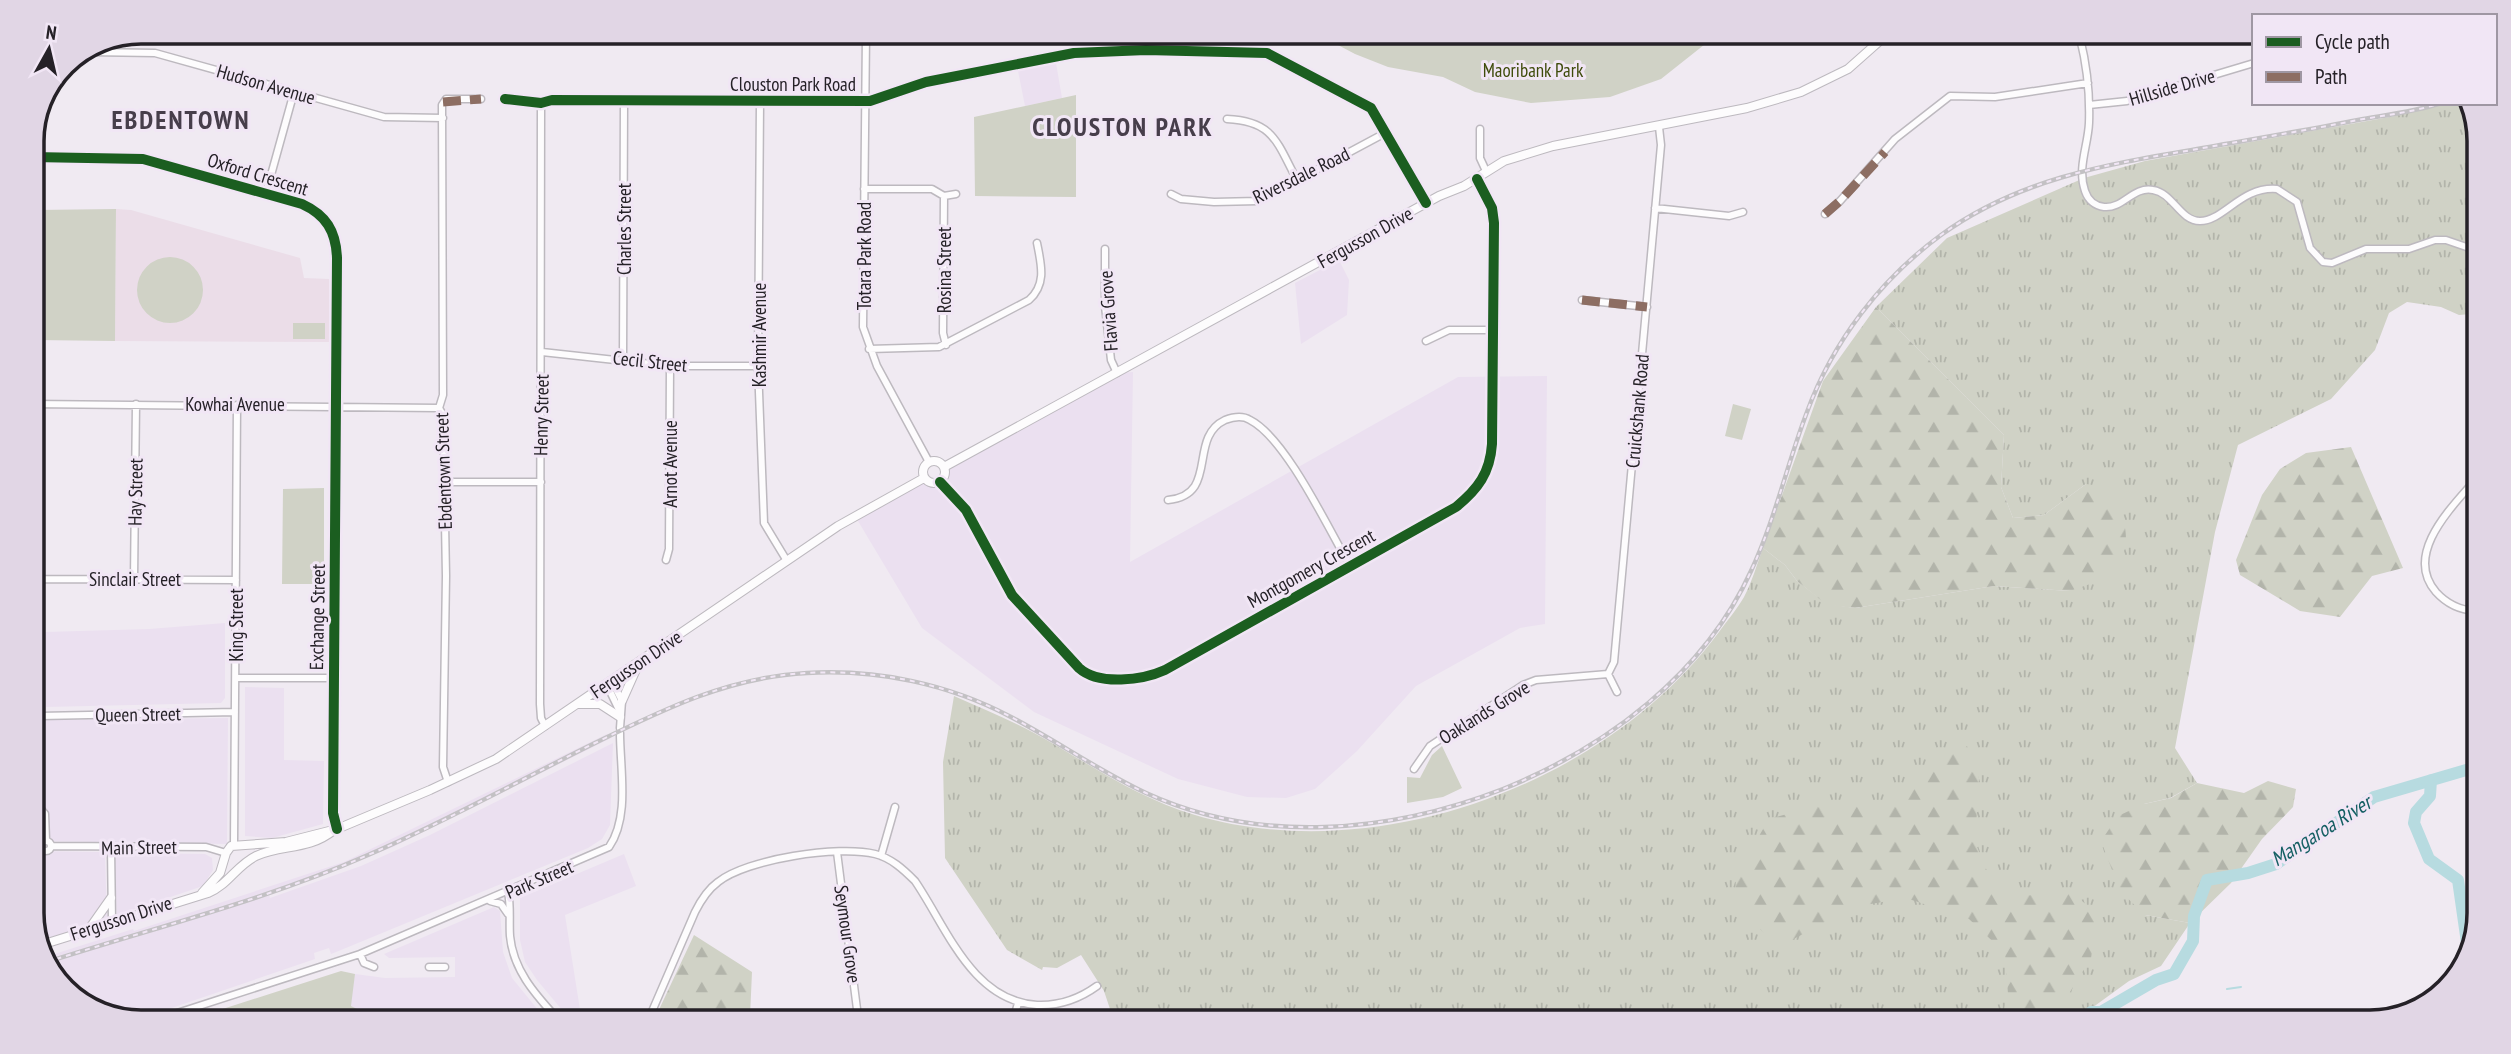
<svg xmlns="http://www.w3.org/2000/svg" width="2511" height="1054" viewBox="0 0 2511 1054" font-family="'PT Sans Narrow',sans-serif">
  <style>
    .built { fill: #ebe0f0 }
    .education { fill: #ebdde8 }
    .grass { fill: url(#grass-tufts) }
    .forest { fill: url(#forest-firs) }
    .park { fill: #d0d2c6 }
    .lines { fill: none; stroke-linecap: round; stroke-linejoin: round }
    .stream { stroke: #b7dbe0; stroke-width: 2 }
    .river { stroke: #b7dbe0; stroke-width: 12 }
    .minor-casing { stroke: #bdb9bf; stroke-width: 9 }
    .major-casing { stroke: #bdb9bf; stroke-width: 10 }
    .minor { stroke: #fdfcfd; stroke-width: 6 }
    .major { stroke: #fdfcfd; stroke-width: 8 }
    .rail-casing { stroke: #c3c1c4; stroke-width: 4.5 }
    .rail { stroke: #f1e6f5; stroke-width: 2; stroke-dasharray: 5; stroke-linecap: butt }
    .quiet { stroke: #8d6e63; stroke-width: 9; stroke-dasharray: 18 9; stroke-linecap: butt }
    .cycleway-casing { stroke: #f1e6f5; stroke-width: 15 }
    .cycleway { stroke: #1b5e20; stroke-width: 10 }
    .labels { text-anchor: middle; stroke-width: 6; stroke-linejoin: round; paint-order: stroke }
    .park-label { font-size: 19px; fill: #3e4b0a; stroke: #f1e6f5 }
    .street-label { font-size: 19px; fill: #252127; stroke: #f1e6f5 }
    .water-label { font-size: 21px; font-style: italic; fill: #145f63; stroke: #f1e6f5 }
    .district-label { font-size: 26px; font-weight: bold; letter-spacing: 2px; fill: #473e4b; stroke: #f1e6f5 }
    .rim { fill: none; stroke: #252127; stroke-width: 3.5 }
  </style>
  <defs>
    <pattern id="grass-tufts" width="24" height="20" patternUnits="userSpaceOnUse" patternTransform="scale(1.75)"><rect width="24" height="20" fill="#d0d2c6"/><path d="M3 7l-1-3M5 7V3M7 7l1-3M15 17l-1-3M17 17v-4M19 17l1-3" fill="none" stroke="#b2b4aa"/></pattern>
    <pattern id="forest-firs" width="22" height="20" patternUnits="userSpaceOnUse" patternTransform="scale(1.75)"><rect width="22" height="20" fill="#d0d2c6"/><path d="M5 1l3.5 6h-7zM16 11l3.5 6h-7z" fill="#b2b4aa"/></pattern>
  </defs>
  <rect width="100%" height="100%" fill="#f0eaf2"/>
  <!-- built -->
  <path class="built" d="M 1056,63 L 1062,98 L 1025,106 L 1018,71 Z
    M 1339,260 L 1349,280 L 1347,315 L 1301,344 L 1295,283 Z
    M 1133,372 L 1130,562 L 1458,377 L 1547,376 L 1545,624 L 1520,628 L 1416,686 L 1357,751 L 1315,789 L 1286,798 L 1247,797 L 1178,779 L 1034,712 L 922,628 L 855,516 L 927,481 L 940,482 L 945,475 L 944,467 L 1117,373 Z
    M 225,623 L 225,698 L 221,703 L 46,707 L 45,632 L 149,629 Z
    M 245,687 L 284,688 L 284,760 L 324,761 L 323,824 L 272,838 L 245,836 Z
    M 228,718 L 227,844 L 32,841 L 32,720 Z
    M 607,734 L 611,738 L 393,847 L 269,895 L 270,898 L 287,892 L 361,866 L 430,835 L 613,743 L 610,825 L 602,839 L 588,848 L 341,950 L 331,954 L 329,948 L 314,953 L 315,959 L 151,1015 L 99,1014 L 54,980 L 45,957 L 133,929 L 134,931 L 344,862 Z
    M 32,851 L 102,852 L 105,856 L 107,917 L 104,920 L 39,941 L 32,921 Z
    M 118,853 L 205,854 L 212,858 L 213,870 L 203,886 L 117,915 L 114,857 Z
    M 624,854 L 636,886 L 565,915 L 581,1016 L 567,1016 L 537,980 L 525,962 L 520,940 L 520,898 Z
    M 494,907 L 500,911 L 503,952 L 512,978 L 543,1016 L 369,1015 L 350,1006 L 355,974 L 385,978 L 455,977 L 455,957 L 389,958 L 384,954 Z"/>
  <!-- education -->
  <path class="education" d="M 116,209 L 131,210 L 300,258 L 304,278 L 329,279 L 329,342 L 115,341 Z"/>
  <!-- grass -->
  <path class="grass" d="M 2432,103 L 2469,103 L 2479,134 L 2478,308 L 2471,314 L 2459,315 L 2441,307 L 2407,302 L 2389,313 L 2375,350 L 2331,399 L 2238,445 L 2215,532 L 2175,748 L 2197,783 L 2170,798 L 2144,804 L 2145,915 L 2190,923 L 2161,966 L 2129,981 L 2074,1021 L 1113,1018 L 1104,991 L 1081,955 L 1057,968 L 1043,967 L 1042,970 L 1007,950 L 945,858 L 943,762 L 954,696 C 981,708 1010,720 1036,734 C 1088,763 1137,798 1195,815 C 1377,869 1608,783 1719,632 C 1727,621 1737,609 1744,597 C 1752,582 1757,564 1763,548 L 1785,565 L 1797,581 L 1827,604 L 1855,608 L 1994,586 L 2070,591 L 2086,484 L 2044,515 L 2013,518 L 2001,487 L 2004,435 L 1876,307 L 1947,238 L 2084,178 L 2145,161 L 2395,116 Z"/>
  <!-- forest -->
  <path class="forest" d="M 1876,307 L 2004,435 L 2001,487 L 2013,518 L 2044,515 L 2086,484 L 2113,489 C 2126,527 2134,540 2113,576 L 2070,591 L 1994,586 L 1855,608 L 1827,605 L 1797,581 L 1785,565 L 1763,548 L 1823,381 Z
    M 2351,447 L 2403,568 L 2372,576 L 2340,617 L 2300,611 L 2240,575 L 2236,560 L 2262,495 L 2280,469 L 2306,453 Z
    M 1967,746 L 1979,778 L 1975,842 L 1990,878 L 2016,896 L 2072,893 L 2098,914 L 2091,958 L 2052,1021 L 2001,1021 L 2008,994 L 2005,953 L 1969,919 L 1906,898 L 1853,907 L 1790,941 L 1771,941 L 1735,902 L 1736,875 L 1769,819 L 1812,807 L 1890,801 L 1914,786 L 1947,747 Z
    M 2268,781 L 2296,789 L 2293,807 L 2262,839 L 2231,883 L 2190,923 L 2145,915 L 2120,891 L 2101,841 L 2118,816 L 2144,804 L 2171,798 L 2197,783 L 2244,793 Z
    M 694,935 L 752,972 L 750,1017 L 656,1016 Z"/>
  <!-- park -->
  <path class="park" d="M 1321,36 L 1714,37 L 1661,79 L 1610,97 L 1531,103 L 1475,92 L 1443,77 L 1388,67 L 1355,54 Z
    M 1076,95 L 1076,197 L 975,196 L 974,117 Z
    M 116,209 L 115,341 L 35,340 L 36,210 Z
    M137 290a33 33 0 1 1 66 0a33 33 0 1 1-66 0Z
    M 293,323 L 325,323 L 325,339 L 293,339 Z
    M 1733,404 L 1751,409 L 1742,440 L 1725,436 Z
    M 324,488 L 324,584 L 282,584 L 283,489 Z
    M 1442,746 L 1462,788 L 1443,797 L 1407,803 L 1407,777 L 1420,778 L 1432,755 Z
    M 341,971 L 355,974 L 351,1006 L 369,1015 L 204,1015 Z"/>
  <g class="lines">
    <!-- stream -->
    <path class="stream" d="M 355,32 L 401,32
      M 2227,989 L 2241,987"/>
    <!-- river -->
    <path class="river" d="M 2431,780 L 2430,796 L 2416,812 L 2414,823 L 2429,859 L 2458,880 L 2469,957
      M 2079,1021 L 2091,1012 L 2101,1012 L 2156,980 L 2174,974 L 2193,941 L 2194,916 L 2207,880 L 2248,873 L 2276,864 L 2374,797 L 2473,768"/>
    <!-- minor casing -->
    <g class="minor-casing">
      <path id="minor" d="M 866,34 L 863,327 L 877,366 L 929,462
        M 2080,38 C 2087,66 2090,94 2089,123 C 2088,146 2077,168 2085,191 C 2088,200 2095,206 2104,207 C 2123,209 2133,186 2153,190 C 2173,193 2180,221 2200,221 C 2224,221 2241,186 2277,189 L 2297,202 L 2310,248 L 2323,262 L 2332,263 L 2366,249 L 2409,249 L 2435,240 L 2446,240 L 2478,251
        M 90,52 L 155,53 L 384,117 L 443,118
        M 505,99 L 541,103 L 552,100 L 870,101 L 926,82 L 1074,53 L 1146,50 L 1267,53 L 1371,108 L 1426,203
        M 760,102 L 758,366 L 764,523 L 787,561
        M 541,103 L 540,704 L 541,718 L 545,726
        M 2089,105 L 2127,101 L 2254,63
        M 1227,119 C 1274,121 1277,143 1297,180
        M 1480,129 L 1480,158 L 1486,171
        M 32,157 L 143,159 L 302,204 C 326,215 336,231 337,258 L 333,813 L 337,829
        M 864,189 L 932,189 L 944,196 L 956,194
        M 266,193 L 294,92
        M 1171,194 L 1181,199 L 1214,202 L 1258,201 L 1387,132
        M 944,196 L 943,333 L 946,345
        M 1655,208 L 1729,216 L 1743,212
        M 1825,214 L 1840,201 L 1895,139 L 1950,96 L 1995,97 L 2088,83
        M 1105,249 L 1105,306 L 1111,360 L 1117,373
        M 1582,300 L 1647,307
        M 1426,341 L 1449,330 L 1491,330
        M 869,349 L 939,347 L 1029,300 C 1047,284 1041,264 1037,243
        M 542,352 L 670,366 L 758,366
        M 623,359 L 624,100
        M 32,404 L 439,408
        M 439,408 L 443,415 L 446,576 L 443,767 L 448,782
        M 439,408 L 443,395 L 442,105 L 446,99 L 481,99
        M 445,482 L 541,482
        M 940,482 L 966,510 L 1012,595 L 1079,668 C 1099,686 1143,680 1165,670 L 1456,507 C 1478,489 1490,473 1492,444 L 1494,223 L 1492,208 L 1477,179
        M 1168,500 C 1220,495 1187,438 1225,420 C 1233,417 1242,415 1250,420 C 1286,438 1329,530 1350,566
        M 666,560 L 669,549 L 670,366
        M 35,579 L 236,580
        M 134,579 L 136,404
        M 2475,611 C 2460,610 2446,603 2436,592 C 2403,554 2452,507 2476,479
        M 236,678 L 334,678
        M 612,681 L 622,701 L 620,728
        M 607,685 L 620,712
        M 1617,692 L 1608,674 L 1614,662 L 1661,145 L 1659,127
        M 34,710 L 36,404
        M 40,716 L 235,712
        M 34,722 L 32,792 L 34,801 L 45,814 L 46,840
        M 1414,769 L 1430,746 L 1523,685 L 1536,680 L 1608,674
        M41 846a5 5 0 1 1 10 0a5 5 0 1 1-10 0Z
        M 234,845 L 237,405
        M 51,846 L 206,847 L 226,853
        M 111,848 L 112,921
        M 837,852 L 858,1017
        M 881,856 L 895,807
        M 508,892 C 511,906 509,922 510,936 C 513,969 534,993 555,1016
        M 490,901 L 501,904 L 508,914
        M 360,954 L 364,963 L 374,967
        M 429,967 L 445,967
        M 171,1015 L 360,954 L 609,847 C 630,817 620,769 620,733
        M 650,1016 L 695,912 C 701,900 707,890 718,882 C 746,859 839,845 875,854 C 891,858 903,869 915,881 C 947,928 972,1001 1037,1005 C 1060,1006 1079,999 1097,986
        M 1014,1018 L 1018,1003"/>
    </g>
    <!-- major casing -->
    <g class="major-casing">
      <path id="major" d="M923 472a11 11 0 1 1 22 0a11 11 0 1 1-22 0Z
        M 944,467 L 1439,196 L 1464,186 L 1504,161 L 1553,146 L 1747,108 L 1801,92 L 1848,69 L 1883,38
        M 622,701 L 638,665
        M 579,704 L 600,704 L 620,717
        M 202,893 L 220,873 L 226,853 L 231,846 L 286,842 L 337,829 L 430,790 L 496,759 L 838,526 L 924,478
        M 92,925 L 111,898
        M 41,945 L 208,893 C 228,885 237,865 256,856 C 282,844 308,851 334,830"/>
    </g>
    <!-- minor -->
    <use href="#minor" class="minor"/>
    <!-- major -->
    <use href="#major" class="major"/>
    <!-- rail casing -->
    <g class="rail-casing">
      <path id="rail" d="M 47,962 C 153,928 266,900 368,855 C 445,822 520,780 595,743 C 664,709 729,677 807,673 C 878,669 949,684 1011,717 C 1057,741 1099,771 1146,793 C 1259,845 1390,833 1503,789 C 1607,747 1704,674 1751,571 C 1775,520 1787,464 1807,412 C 1833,341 1881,279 1941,235 C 2017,180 2102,165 2192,150 C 2247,140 2303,131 2358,120 C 2386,115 2414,112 2441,103"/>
    </g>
    <!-- rail -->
    <use href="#rail" class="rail"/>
    <!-- quiet -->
    <path class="quiet" d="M 443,102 L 481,99
      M 1825,214 L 1840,201 L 1885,152
      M 1582,300 L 1647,307"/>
    <!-- cycleway casing -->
    <g class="cycleway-casing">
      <path id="cycleway" d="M 505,99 L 541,103 L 552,100 L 870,101 L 926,82 L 1074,53 L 1146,50 L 1267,53 L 1371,108 L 1426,203
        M 32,157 L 143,159 L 302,204 C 326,215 336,231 337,258 L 333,813 L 337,829
        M 940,482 L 966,510 L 1012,595 L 1079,668 C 1099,686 1143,680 1165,670 L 1456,507 C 1478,489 1490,473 1492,444 L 1494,223 L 1492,208 L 1477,179"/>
    </g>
    <!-- cycleway -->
    <use href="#cycleway" class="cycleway"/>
  </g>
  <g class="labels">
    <!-- park labels -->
    <g class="park-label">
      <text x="1533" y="77">Maoribank Park</text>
    </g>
    <!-- street labels -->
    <g class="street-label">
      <text transform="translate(266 84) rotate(16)" y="7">Hudson Avenue</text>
      <text x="793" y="91">Clouston Park Road</text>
      <text transform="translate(2172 87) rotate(-16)" y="7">Hillside Drive</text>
      <text transform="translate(258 174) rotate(17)" y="7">Oxford Crescent</text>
      <text transform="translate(1301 175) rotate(-26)" y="7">Riversdale Road</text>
      <text transform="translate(624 229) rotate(-90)" y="7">Charles Street</text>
      <text transform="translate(1365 237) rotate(-29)" y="7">Fergusson Drive</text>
      <text transform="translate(864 256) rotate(-90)" y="7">Totara Park Road</text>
      <text transform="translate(944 270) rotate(-90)" y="7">Rosina Street</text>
      <text transform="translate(1108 311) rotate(-94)" y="7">Flavia Grove</text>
      <text transform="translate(759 335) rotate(-90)" y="7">Kashmir Avenue</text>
      <text transform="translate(650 361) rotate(6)" y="7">Cecil Street</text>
      <text x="235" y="411">Kowhai Avenue</text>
      <text transform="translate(1637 411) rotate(-85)" y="7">Cruickshank Road</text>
      <text transform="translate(541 415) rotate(-89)" y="7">Henry Street</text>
      <text transform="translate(670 464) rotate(-90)" y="7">Arnot Avenue</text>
      <text transform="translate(443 471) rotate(-92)" y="7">Ebdentown Street</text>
      <text transform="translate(135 492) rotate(-89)" y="7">Hay Street</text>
      <text transform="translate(1311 568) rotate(-29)" y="7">Montgomery Crescent</text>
      <text x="135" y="586">Sinclair Street</text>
      <text transform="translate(317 617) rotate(-89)" y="7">Exchange Street</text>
      <text transform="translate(236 625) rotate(-90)" y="7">King Street</text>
      <text transform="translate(636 664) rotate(-34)" y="7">Fergusson Drive</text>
      <text transform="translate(1484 712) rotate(-32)" y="7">Oaklands Grove</text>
      <text transform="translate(138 714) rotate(-1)" y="7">Queen Street</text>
      <text transform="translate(139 847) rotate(-1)" y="7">Main Street</text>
      <text transform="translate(539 879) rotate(-23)" y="7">Park Street</text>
      <text transform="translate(121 918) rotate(-18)" y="7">Fergusson Drive</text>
      <text transform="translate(848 934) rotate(82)" y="7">Seymour Grove</text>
    </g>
    <!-- water labels -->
    <g class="water-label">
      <text transform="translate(2321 831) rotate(-32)" y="7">Mangaroa River</text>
    </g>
    <!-- district labels -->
    <g class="district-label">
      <text x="181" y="129">EBDENTOWN</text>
      <text x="1123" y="136">CLOUSTON PARK</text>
    </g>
  </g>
  <!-- crop -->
  <path d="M0 0H2511V1054H0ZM141 44H2370A97 97 0 0 1 2467 141V913A97 97 0 0 1 2370 1010H141A97 97 0 0 1 44 913V141A97 97 0 0 1 141 44Z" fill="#e1d6e5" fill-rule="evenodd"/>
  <path class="rim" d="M141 44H2370A97 97 0 0 1 2467 141V913A97 97 0 0 1 2370 1010H141A97 97 0 0 1 44 913V141A97 97 0 0 1 141 44Z"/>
  <!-- legend -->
  <rect x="2252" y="14" width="245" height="91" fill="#f1e6f5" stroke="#9f97a3" stroke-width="2"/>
  <rect x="2266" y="37" width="35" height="10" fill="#1b5e20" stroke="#9f97a3" stroke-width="2"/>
  <text x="2315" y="49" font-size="21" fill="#252127">Cycle path</text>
  <rect x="2266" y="72" width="35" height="10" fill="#8d6e63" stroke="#9f97a3" stroke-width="2"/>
  <text x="2315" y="84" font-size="21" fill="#252127">Path</text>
  <!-- north arrow -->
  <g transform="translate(49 49) rotate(8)" stroke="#f1e6f5" stroke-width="5" paint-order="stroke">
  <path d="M0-5L12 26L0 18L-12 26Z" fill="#252127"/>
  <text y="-10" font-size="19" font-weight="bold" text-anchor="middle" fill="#252127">N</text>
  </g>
</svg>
